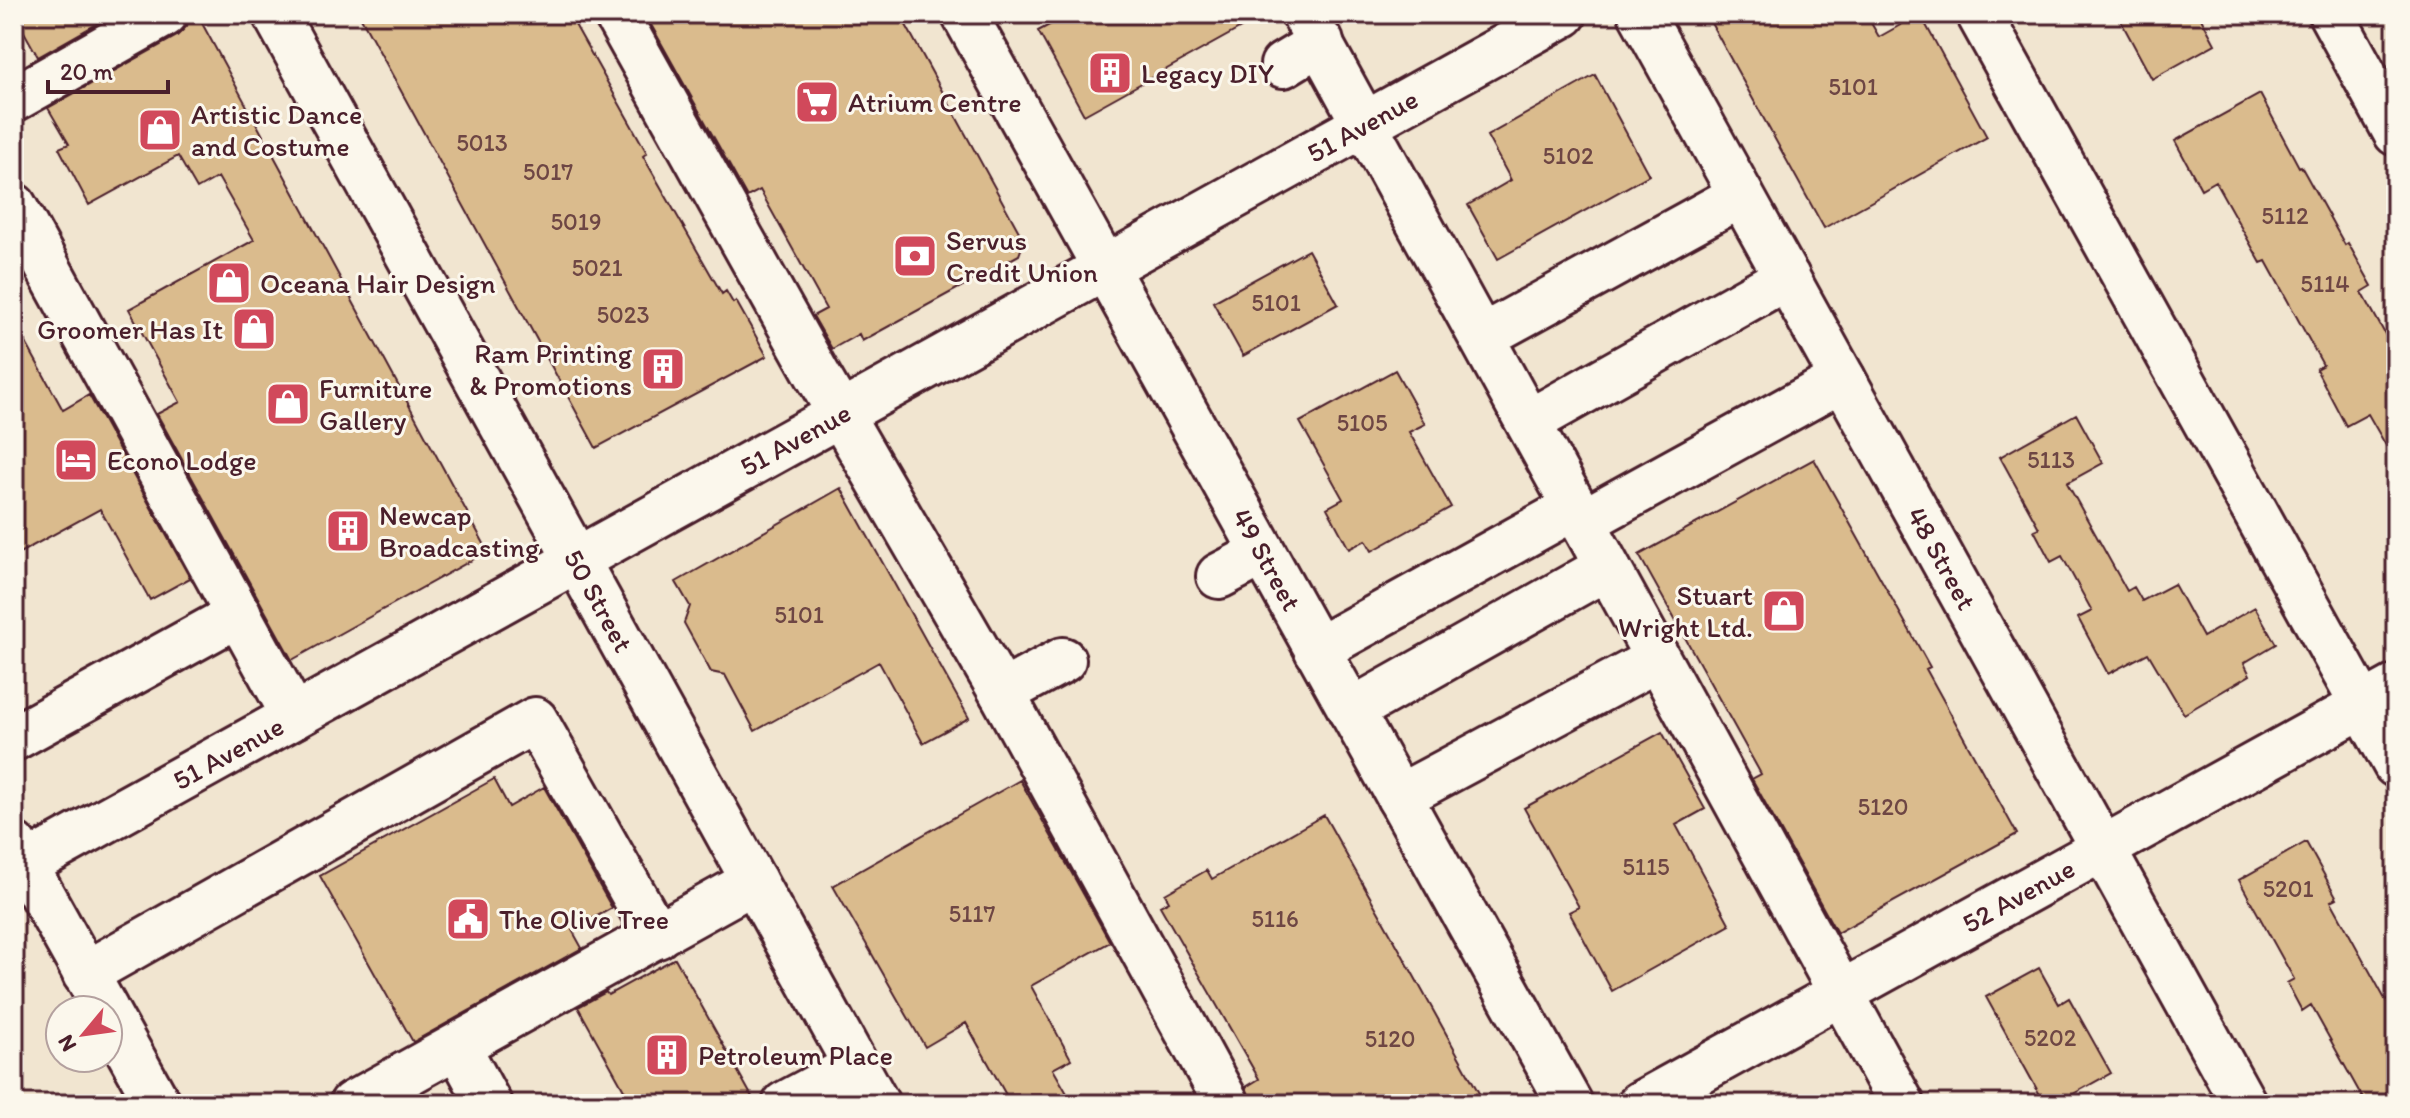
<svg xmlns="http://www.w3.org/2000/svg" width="2410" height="1118" viewBox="0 0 2410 1118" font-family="Itim,sans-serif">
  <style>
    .building { fill: #dabb8d; stroke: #4a1f2b; stroke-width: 2 }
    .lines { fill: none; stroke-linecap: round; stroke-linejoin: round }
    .minor-casing { stroke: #4a1f2b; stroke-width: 50 }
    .minor { stroke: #fbf7ec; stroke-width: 44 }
    .labels { text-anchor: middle; stroke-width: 6; stroke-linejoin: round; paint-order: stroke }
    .number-label { font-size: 24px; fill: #6e4644 }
    .poi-label { font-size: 28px; fill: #4a1f2b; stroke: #fbf7ec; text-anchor: start }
    .street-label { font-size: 28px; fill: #4a1f2b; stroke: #fbf7ec }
  </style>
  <rect width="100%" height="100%" fill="#f1e5d0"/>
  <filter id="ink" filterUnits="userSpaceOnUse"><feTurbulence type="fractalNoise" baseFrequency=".0125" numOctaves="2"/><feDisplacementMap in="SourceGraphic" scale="16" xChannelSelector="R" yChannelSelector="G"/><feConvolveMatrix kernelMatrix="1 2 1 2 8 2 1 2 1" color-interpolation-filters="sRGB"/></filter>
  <g filter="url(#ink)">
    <!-- building -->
    <path class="building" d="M 14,14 L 114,14 L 38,57 Z
      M 190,14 L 197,14 L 488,551 L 292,660 L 157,414 L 180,402 L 129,309 L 254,240 L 218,177 L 197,189 L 178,156 L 89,205 L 59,148 L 69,144 L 48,108 L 177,36 L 187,26 Z
      M 359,14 L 569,14 L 647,153 L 643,156 L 722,294 L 726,291 L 733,303 L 736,301 L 767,356 L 596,448 Z
      M 645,14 L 900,14 L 1024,241 L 1019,255 L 862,341 L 859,334 L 832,349 L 813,316 L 826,309 L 760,190 L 747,197 Z
      M 1070,14 L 1266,14 L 1084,115 L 1038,31 Z
      M 1706,14 L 1866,14 L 1879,37 L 1920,14 L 1987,137 L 1824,228 Z
      M 2117,14 L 2199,14 L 2215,44 L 2152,79 Z
      M 1595,75 L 1649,175 L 1498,259 L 1468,205 L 1511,180 L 1487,136 Z
      M 2260,94 L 2299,167 L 2301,166 L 2345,245 L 2348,243 L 2372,286 L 2362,292 L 2396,354 L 2396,463 L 2368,414 L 2346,426 L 2316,369 L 2323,365 L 2266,261 L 2261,263 L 2215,181 L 2201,189 L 2175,141 Z
      M 1308,250 L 1338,304 L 1243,356 L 1213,302 Z
      M 14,321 L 63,410 L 89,395 L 190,578 L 150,600 L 100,509 L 14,556 Z
      M 1395,370 L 1425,424 L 1409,432 L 1451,507 L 1372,551 L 1366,540 L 1349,549 L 1327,508 L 1343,499 L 1300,422 Z
      M 2076,414 L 2103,463 L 2067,483 L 2127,591 L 2134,587 L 2142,601 L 2174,584 L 2203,637 L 2255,607 L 2276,644 L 2244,663 L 2250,675 L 2184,714 L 2148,653 L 2108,674 L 2078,618 L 2092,611 L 2062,556 L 2051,562 L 2034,530 L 2039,528 L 2000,457 Z
      M 1814,459 L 1930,667 L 1926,669 L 2017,834 L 1837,933 L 1752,779 L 1761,774 L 1639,555 Z
      M 841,488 L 969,718 L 923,743 L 879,662 L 755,731 L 725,675 L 711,672 L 684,623 L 690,606 L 676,582 Z
      M 1662,732 L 1705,809 L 1676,825 L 1730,925 L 1612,991 L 1569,912 L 1579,907 L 1524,808 Z
      M 494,779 L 509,807 L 544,787 L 612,908 L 572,930 L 582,948 L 413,1042 L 320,876 Z
      M 1020,780 L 1110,942 L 1031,986 L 1071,1059 L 1053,1069 L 1073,1104 L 1011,1104 L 966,1023 L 925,1047 L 833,886 Z
      M 1324,815 L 1397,945 L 1485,1104 L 1252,1104 L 1246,1087 L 1259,1079 L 1160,906 L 1169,901 L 1165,894 L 1207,870 L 1212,879 Z
      M 2306,842 L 2337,898 L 2331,901 L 2386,1001 L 2396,996 L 2396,1104 L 2366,1104 L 2311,1005 L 2302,1011 L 2287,983 L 2294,979 L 2239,880 Z
      M 675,958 L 756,1104 L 632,1104 L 578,1007 L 606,992 L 608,995 Z
      M 2039,968 L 2059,1004 L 2069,998 L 2111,1073 L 2055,1104 L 2045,1104 L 1986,997 Z"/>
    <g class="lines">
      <!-- minor casing -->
      <g class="minor-casing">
        <g id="minor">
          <path id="s1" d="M 275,14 L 877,1104"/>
          <path d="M 616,14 L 817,374 L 1002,693 L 1227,1104"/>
          <path id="s2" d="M 964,14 L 1570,1104"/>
          <path d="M 1304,14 L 1902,1104"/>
          <path id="s3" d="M 1641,14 L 2244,1104"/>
          <path d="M 1979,14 L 2396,765"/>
          <path d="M 2331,14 L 2396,133"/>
          <path d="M 1283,65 L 1321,42"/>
          <path d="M 14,99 L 165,14"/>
          <path d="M 14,206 L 294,716"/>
          <path d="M 1482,337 L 1741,195"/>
          <path d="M 1529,422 L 1787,277"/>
          <path d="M 1584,521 L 1843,379"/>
          <path d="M 1219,576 L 1263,553"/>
          <path d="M 1317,650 L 1561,515"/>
          <path d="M 1002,693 L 1063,660"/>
          <path d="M 1351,711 L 1593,575"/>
          <path d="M 14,738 L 239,614"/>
          <path d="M 1399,797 L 1644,666"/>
          <path d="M 14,845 L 106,1010"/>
          <path id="s4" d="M 25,865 L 1564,14"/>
          <path d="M 85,974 L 535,720 L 657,936"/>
          <path d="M 108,1014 L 158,1104"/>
          <path d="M 458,1047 L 489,1104"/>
          <path d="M 352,1104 L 754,881"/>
          <path d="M 785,1104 L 856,1066"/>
          <path id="s5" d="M 1640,1104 L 2396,687"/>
        </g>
      </g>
      <!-- minor -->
      <use href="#minor" class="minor"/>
    </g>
  </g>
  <!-- icons -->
  <defs>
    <g id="building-square" transform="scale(2.3)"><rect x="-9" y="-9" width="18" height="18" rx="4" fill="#d1495b" stroke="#fbf7ec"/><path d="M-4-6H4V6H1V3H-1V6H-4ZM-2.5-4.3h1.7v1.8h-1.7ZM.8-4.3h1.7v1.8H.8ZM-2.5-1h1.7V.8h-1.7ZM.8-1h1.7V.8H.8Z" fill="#fff"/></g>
    <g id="supermarket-square" transform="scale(2.3)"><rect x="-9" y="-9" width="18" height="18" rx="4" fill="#d1495b" stroke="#fbf7ec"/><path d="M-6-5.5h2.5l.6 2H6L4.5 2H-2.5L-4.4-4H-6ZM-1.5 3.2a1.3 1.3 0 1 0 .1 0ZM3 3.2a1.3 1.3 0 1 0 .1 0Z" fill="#fff"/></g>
    <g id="shop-square" transform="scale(2.3)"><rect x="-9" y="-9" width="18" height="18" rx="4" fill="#d1495b" stroke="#fbf7ec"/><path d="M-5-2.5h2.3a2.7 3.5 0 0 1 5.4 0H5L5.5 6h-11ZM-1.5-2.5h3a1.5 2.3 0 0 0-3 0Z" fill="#fff"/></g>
    <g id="bank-square" transform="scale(2.3)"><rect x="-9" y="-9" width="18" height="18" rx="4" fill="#d1495b" stroke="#fbf7ec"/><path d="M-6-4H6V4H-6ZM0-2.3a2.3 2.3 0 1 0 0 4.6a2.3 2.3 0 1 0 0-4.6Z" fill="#fff"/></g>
    <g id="hotel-square" transform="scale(2.3)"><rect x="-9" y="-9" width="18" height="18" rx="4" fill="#d1495b" stroke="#fbf7ec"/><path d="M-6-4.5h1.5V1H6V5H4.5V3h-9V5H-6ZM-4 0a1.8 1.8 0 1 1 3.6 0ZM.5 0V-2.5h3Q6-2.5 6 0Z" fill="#fff"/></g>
    <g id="civic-square" transform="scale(2.3)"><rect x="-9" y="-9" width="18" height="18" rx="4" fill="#d1495b" stroke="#fbf7ec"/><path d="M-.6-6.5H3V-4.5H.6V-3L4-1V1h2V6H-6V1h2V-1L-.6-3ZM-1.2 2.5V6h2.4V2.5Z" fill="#fff"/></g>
  </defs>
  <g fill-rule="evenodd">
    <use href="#building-square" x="1110" y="73"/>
    <use href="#supermarket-square" x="817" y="102"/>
    <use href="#shop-square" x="160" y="130"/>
    <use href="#bank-square" x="915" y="256"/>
    <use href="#shop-square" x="229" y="283"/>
    <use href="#shop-square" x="254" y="329"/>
    <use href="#building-square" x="663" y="369"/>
    <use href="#shop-square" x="288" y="404"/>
    <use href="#hotel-square" x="76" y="460"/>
    <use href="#building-square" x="348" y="531"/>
    <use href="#shop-square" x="1784" y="611"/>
    <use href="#civic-square" x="468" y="919"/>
    <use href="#building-square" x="667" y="1055"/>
  </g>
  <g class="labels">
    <!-- number labels -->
    <g class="number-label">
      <text x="1853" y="95">5101</text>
      <text x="482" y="151">5013</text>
      <text x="1568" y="164">5102</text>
      <text x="548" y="180">5017</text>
      <text x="2285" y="224">5112</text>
      <text x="576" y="230">5019</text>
      <text x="597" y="276">5021</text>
      <text x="2325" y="292">5114</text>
      <text x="1276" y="311">5101</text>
      <text x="623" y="323">5023</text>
      <text x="1362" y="431">5105</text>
      <text x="2051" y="468">5113</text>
      <text x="799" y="623">5101</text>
      <text x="1883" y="815">5120</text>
      <text x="1646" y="875">5115</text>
      <text x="2288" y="897">5201</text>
      <text x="972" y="922">5117</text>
      <text x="1275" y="927">5116</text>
      <text x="2050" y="1046">5202</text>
      <text x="1390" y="1047">5120</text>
    </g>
    <!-- poi labels -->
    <g class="poi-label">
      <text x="1141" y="83">Legacy DIY</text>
      <text x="848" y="112">Atrium Centre</text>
      <text x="191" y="124">Artistic Dance<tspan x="191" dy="32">and Costume</tspan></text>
      <text x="946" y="250">Servus<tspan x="946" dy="32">Credit Union</tspan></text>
      <text x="260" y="293">Oceana Hair Design</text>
      <text x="223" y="339" text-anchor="end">Groomer Has It</text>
      <text x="632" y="363" text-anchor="end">Ram Printing<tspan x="632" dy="32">&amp; Promotions</tspan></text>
      <text x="319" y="398">Furniture<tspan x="319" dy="32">Gallery</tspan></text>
      <text x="107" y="470">Econo Lodge</text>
      <text x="379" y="525">Newcap<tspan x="379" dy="32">Broadcasting</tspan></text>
      <text x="1753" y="605" text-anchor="end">Stuart<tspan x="1753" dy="32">Wright Ltd.</tspan></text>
      <text x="499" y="929">The Olive Tree</text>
      <text x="698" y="1065">Petroleum Place</text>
    </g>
    <!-- street labels -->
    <g class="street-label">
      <text dy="10" stroke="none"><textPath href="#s4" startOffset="1528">51 Avenue</textPath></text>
      <text dy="10" stroke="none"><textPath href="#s4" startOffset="880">51 Avenue</textPath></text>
      <text dy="10" stroke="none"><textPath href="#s2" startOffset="624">49 Street</textPath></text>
      <text dy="10" stroke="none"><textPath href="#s3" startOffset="622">48 Street</textPath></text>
      <text dy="10" stroke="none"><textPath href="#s1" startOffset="670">50 Street</textPath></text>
      <text dy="10" stroke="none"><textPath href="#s4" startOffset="232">51 Avenue</textPath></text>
      <text dy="10" stroke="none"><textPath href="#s5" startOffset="432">52 Avenue</textPath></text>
    </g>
  </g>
  <!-- margin -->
  <rect width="2410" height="1118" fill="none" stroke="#fbf7ec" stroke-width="48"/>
  <rect x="24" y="24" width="2362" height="1070" fill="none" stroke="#4a1f2b" stroke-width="3" filter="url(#ink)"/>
  <!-- north arrow -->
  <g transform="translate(84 1034) rotate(241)"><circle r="38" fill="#fbf7ec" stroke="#b4a19f" stroke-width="2"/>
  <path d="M0-6L14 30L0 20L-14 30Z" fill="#d1495b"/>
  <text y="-12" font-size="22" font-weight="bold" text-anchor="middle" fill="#4a1f2b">N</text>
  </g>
  <!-- scale -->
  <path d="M48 80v12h120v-12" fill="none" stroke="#4a1f2b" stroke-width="4"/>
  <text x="60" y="80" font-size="24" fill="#4a1f2b" stroke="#fbf7ec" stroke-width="6" paint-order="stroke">20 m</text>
</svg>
